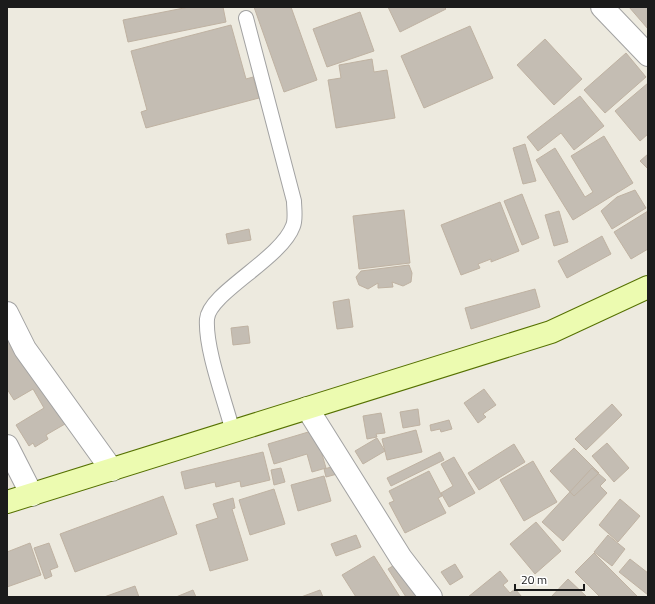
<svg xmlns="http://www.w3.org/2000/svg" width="655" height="604" viewBox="0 0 655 604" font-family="'Titillium Web',sans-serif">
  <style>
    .building { fill: #c4bdb3; stroke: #bfb2a2 }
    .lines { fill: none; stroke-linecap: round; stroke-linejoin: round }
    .service-casing { stroke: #a2a2a2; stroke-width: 16 }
    .minor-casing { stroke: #a2a2a2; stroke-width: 24 }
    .secondary-casing { stroke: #567102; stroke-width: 24 }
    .service { stroke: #fff; stroke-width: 14 }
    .minor { stroke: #fff; stroke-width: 22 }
    .secondary { stroke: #ecfbb0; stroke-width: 22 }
  </style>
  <rect width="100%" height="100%" fill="#edeadf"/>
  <!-- building -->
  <path class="building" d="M 189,7 L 223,7 L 226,22 L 128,42 L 123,20 Z
    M 254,7 L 291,7 L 317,80 L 284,92 Z
    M 388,7 L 444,7 L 446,9 L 400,32 Z
    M 629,7 L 648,7 L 648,29 Z
    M 360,12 L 374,51 L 327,67 L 313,29 Z
    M 231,25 L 246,79 L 253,77 L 259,98 L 146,128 L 141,112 L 147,110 L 131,51 Z
    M 470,26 L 493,78 L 424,108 L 401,56 Z
    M 545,39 L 582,79 L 554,105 L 517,65 Z
    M 626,53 L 646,77 L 605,113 L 584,90 Z
    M 372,59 L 374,72 L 387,70 L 395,118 L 336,128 L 328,80 L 341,78 L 339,65 Z
    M 648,83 L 648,134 L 640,141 L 615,111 Z
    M 580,96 L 604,126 L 574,150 L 561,133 L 538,151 L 527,137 Z
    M 604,136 L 633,183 L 573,220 L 536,160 L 555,148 L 585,197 L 593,192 L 571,156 Z
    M 525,144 L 536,181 L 523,184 L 513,148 Z
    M 648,154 L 648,169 L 640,161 Z
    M 635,190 L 646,208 L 612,229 L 601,211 L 617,197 Z
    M 522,194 L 539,238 L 522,245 L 504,201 Z
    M 500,202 L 519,251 L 491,262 L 491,259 L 478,264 L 480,268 L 461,275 L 441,225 Z
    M 404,210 L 410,263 L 359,269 L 353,216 Z
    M 559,211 L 568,242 L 554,246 L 545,215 Z
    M 648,211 L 648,249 L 631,259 L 614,232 Z
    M 249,229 L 251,240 L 228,244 L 226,234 Z
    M 602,236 L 611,254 L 567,278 L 558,261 Z
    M 409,265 L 412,273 L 411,282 L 403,286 L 392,282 L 393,287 L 378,288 L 378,283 L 368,289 L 359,285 L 356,277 L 361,271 Z
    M 535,289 L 540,307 L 471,329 L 465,308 Z
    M 349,299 L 353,327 L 337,329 L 333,302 Z
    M 248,326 L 250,343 L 233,345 L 231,328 Z
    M 10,333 L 65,424 L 46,435 L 48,439 L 35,447 L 33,443 L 29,446 L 16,425 L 44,408 L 33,389 L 14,400 L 7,389 L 7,335 Z
    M 484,389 L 496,405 L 483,414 L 486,417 L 478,423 L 464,403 Z
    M 612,404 L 622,415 L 586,450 L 575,439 Z
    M 418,409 L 420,425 L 403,428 L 400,412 Z
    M 381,413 L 385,433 L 376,434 L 377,437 L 367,439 L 363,416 Z
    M 449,420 L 452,429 L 441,432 L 440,429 L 431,431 L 430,425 Z
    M 315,430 L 326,468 L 312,472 L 307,454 L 274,464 L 268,444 Z
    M 416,430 L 422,452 L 387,460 L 382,439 Z
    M 377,438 L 385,451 L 363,464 L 355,451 Z
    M 607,443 L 629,468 L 614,482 L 592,456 Z
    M 514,444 L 525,462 L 479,490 L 468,473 Z
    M 574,448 L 599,473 L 574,496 L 550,471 Z
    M 263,452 L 270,480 L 241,487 L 240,481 L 216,487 L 215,482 L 185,489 L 181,472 Z
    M 440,452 L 444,460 L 391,486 L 387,478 Z
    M 454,457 L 475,493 L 449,507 L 441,493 L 453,486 L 441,464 Z
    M 533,461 L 557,502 L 524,521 L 500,480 Z
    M 339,465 L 341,473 L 326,477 L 324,469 Z
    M 281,468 L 285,482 L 274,485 L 271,470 Z
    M 592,468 L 606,480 L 600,486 L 607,493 L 563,541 L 542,522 Z
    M 429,471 L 442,496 L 438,498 L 446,513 L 405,533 L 389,503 L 394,501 L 389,491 Z
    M 324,476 L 331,501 L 298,511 L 291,485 Z
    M 274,489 L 285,524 L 250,535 L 239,500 Z
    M 163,496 L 177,534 L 75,572 L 60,534 Z
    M 233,498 L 235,508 L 232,509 L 248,560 L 210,571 L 196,525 L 218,518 L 213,504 Z
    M 620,499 L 640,516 L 618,542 L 599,525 Z
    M 536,522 L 561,551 L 535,574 L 510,544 Z
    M 356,535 L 361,547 L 336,556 L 331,544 Z
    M 608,535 L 625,549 L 612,566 L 594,552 Z
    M 30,543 L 41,575 L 7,587 L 7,552 Z
    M 49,543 L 58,567 L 50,570 L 52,576 L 45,579 L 34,548 Z
    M 594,553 L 638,597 L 600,597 L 575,572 Z
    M 374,556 L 400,597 L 356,597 L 342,575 Z
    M 630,559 L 648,573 L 648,595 L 619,572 Z
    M 399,562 L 418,597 L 406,597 L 388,569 Z
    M 455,564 L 463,577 L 450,585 L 441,572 Z
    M 500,571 L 508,581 L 503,585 L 510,593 L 515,589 L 522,597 L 468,597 Z
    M 568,579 L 587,597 L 551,597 Z
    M 135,586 L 139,597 L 104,597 Z
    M 193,590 L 196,597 L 176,597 Z
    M 320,590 L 323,597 L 301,597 Z"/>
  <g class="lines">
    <!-- service casing -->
    <g class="service-casing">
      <path id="service" d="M 233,432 C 225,401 205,349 207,319 C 209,293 281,259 293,226 C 296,219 294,208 294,201 L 246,18"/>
    </g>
    <!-- minor casing -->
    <g class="minor-casing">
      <path id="minor" d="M 602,7 L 648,55
        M 7,313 L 25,349 L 112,470
        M 307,408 L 401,558 L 431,597
        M 7,446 L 32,495"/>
    </g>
    <!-- secondary casing -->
    <g class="secondary-casing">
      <path id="secondary" d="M 7,502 L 551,332 L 648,287"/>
    </g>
    <!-- service -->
    <use href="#service" class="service"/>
    <!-- minor -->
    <use href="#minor" class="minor"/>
    <!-- secondary -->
    <use href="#secondary" class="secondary"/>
  </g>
  <!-- border -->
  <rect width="655" height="604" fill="none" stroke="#1b1b1b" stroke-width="16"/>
  <!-- scale -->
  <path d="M515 584v6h69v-6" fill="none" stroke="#1b1b1b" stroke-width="2"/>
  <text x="521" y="584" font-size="12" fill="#1b1b1b" stroke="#ffffff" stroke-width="3" paint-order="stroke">20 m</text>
</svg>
